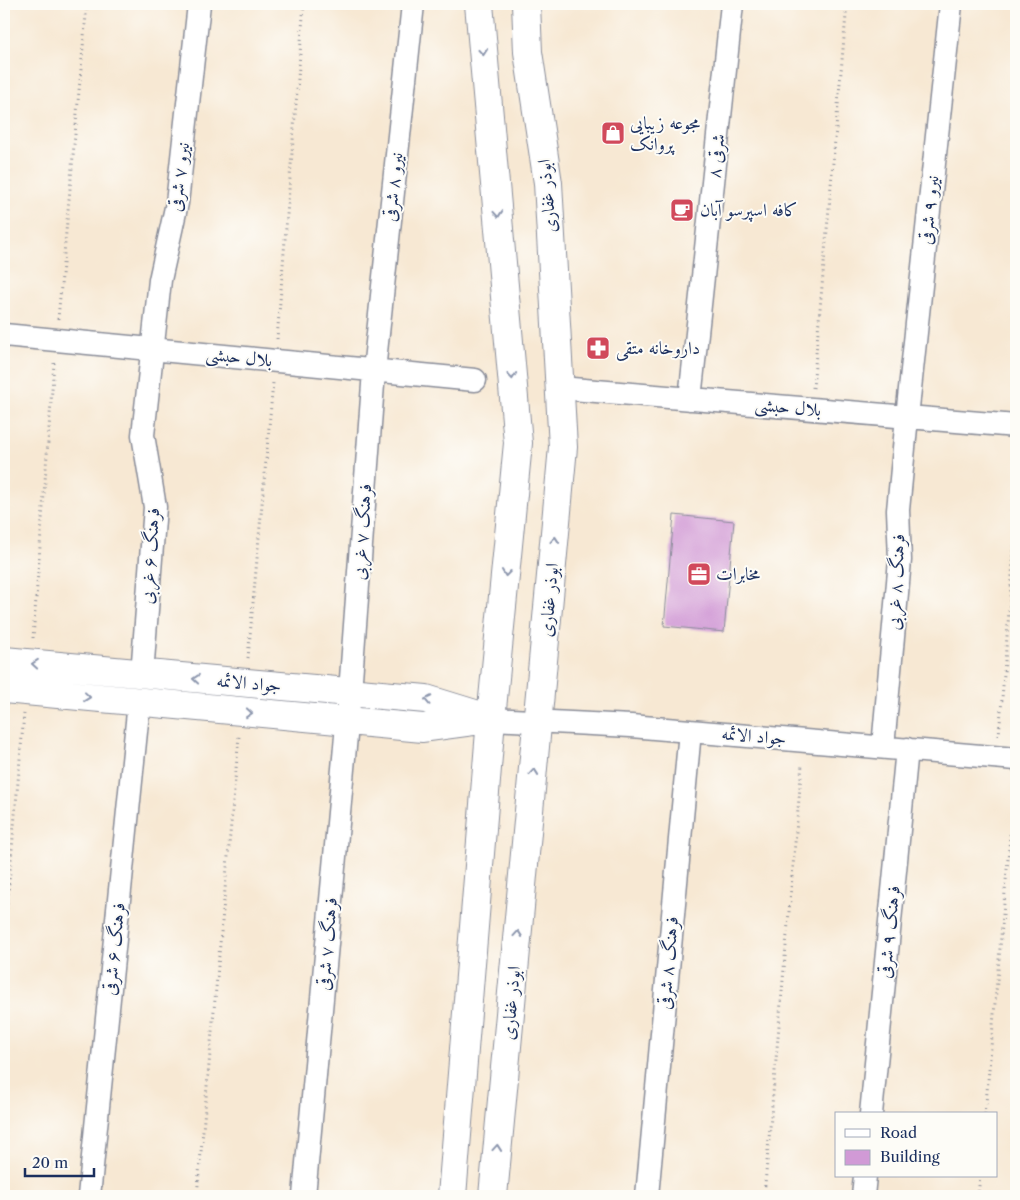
<svg xmlns="http://www.w3.org/2000/svg" width="1020" height="1200" viewBox="0 0 1020 1200" font-family="'Libre Caslon Text',Amiri,serif">
  <style>
    .building { fill: #d19ad6 }
    .lines { fill: none; stroke-linecap: round; stroke-linejoin: round }
    .minor-casing { stroke: #898c98; stroke-width: 25 }
    .tertiary-casing { stroke: #898c98; stroke-width: 30 }
    .path { stroke: #898c98; stroke-width: 3; stroke-dasharray: 1 4; stroke-linecap: butt }
    .minor { stroke: #fff; stroke-width: 22 }
    .tertiary { stroke: #fff; stroke-width: 28 }
    .oneway { stroke: #8d97ae }
    .labels { text-anchor: middle; stroke-width: 4; stroke-linejoin: round; paint-order: stroke }
    .poi-label { font-size: 18px; fill: #1b2f5e; stroke: #fdfcf7; text-anchor: start }
    .street-label { font-size: 18px; fill: #1b2f5e; stroke: #fdfcf7 }
  </style>
  <rect width="100%" height="100%" fill="#fdfcf7"/>
  <filter id="ink" filterUnits="userSpaceOnUse"><feTurbulence type="fractalNoise" baseFrequency=".02" numOctaves="2"/><feDisplacementMap in="SourceGraphic" scale="10" xChannelSelector="R" yChannelSelector="G"/><feConvolveMatrix kernelMatrix="1 2 1 2 8 2 1 2 1" color-interpolation-filters="sRGB"/></filter>
  <filter id="wash" filterUnits="userSpaceOnUse"><feTurbulence type="fractalNoise" baseFrequency=".0096" numOctaves="4" result="noise"/><feDisplacementMap in="SourceGraphic" scale="20" xChannelSelector="R" yChannelSelector="G"/><feGaussianBlur stdDeviation="1.12" result="paint"/><feColorMatrix in="noise" values="0 0 0 0 0 0 0 0 0 0 0 0 0 0 0 0 0 1.4 0 .05"/><feComposite in="paint" operator="in"/></filter>
  <g filter="url(#wash)">
    <rect width="100%" height="100%" fill="#f7e8d3"/>
    <g id="blocks">
      <!-- building -->
      <path class="building" d="M 674,515 L 734,521 L 724,632 L 664,626 Z"/>
    </g>
  </g>
  <g filter="url(#ink)">
    <use href="#blocks" fill-opacity="0" stroke="#898c98" stroke-width="1"/>
    <g class="lines">
      <!-- minor casing -->
      <g class="minor-casing">
        <path id="minor" d="M 4,335 L 475,380
          M 560,388 L 1016,426
          M 690,399 L 732,4
          M 142,674 L 155,507 L 143,435 L 160,280 L 177,203 L 199,4
          M 491,719 L 631,726 L 1016,759
          M 883,747 L 900,560 L 898,510 L 907,417 L 951,4
          M 871,1114 L 907,749
          M 89,1196 L 139,702
          M 304,1196 L 350,692 L 374,371 L 413,4
          M 647,1196 L 690,731
          M 863,1196 L 865,1176"/>
      </g>
      <!-- tertiary casing -->
      <g class="tertiary-casing">
        <path id="tertiary" d="M 4,661 L 426,699 L 491,719
          M 4,689 L 423,728 L 482,720
          M 452,1196 L 491,719 L 518,443 L 479,4
          M 493,1196 L 563,447 L 548,183 L 528,52 L 526,4"/>
      </g>
      <!-- path -->
      <path class="path" d="M 58,319 L 87,4
        M 277,339 L 304,4
        M 813,388 L 847,4
        M 33,638 L 54,363
        M 248,658 L 273,383
        M 999,736 L 1016,524
        M 4,939 L 24,714
        M 985,1114 L 1015,781
        M 197,1196 L 239,736
        M 764,1196 L 802,764
        M 978,1196 L 980,1176"/>
      <!-- minor -->
      <use href="#minor" class="minor"/>
      <!-- tertiary -->
      <use href="#tertiary" class="tertiary"/>
    </g>
    <!-- one-way arrows -->
    <defs><path id="oneway-chevron" d="M-2-3.5L2.5 0L-2 3.5" fill="none" stroke-width="1.6" stroke-linecap="round" stroke-linejoin="round" transform="scale(1.25)"/></defs>
    <g class="oneway">
      <use href="#oneway-chevron" transform="translate(483 52) rotate(85)"/>
      <use href="#oneway-chevron" transform="translate(498 214) rotate(85)"/>
      <use href="#oneway-chevron" transform="translate(512 376) rotate(85)"/>
      <use href="#oneway-chevron" transform="translate(555 540) rotate(-85)"/>
      <use href="#oneway-chevron" transform="translate(506 573) rotate(96)"/>
      <use href="#oneway-chevron" transform="translate(35 664) rotate(-175)"/>
      <use href="#oneway-chevron" transform="translate(196 679) rotate(-175)"/>
      <use href="#oneway-chevron" transform="translate(87 697) rotate(6)"/>
      <use href="#oneway-chevron" transform="translate(428 700) rotate(-168)"/>
      <use href="#oneway-chevron" transform="translate(249 713) rotate(5)"/>
      <use href="#oneway-chevron" transform="translate(534 772) rotate(-85)"/>
      <use href="#oneway-chevron" transform="translate(518 934) rotate(-85)"/>
      <use href="#oneway-chevron" transform="translate(497 1148) rotate(-85)"/>
    </g>
  </g>
  <!-- icons -->
  <defs>
    <g id="shop-square" transform="scale(1.25)"><rect x="-9" y="-9" width="18" height="18" rx="4" fill="#d1495b" stroke="#fdfcf7"/><path d="M-5-2.5h2.3a2.7 3.5 0 0 1 5.4 0H5L5.5 6h-11ZM-1.5-2.5h3a1.5 2.3 0 0 0-3 0Z" fill="#fff"/></g>
    <g id="cafe-square" transform="scale(1.25)"><rect x="-9" y="-9" width="18" height="18" rx="4" fill="#d1495b" stroke="#fdfcf7"/><path d="M-5.5-4.5H6V0H3Q3 3.5 0 3.5H-2.5Q-5.5 3.5-5.5 0ZM3-3.2v2h1.7v-2ZM-6 4.5H4V6H-6Z" fill="#fff"/></g>
    <g id="pharmacy-square" transform="scale(1.25)"><rect x="-9" y="-9" width="18" height="18" rx="4" fill="#d1495b" stroke="#fdfcf7"/><path d="M-2-6h4v4h4v4h-4v4h-4v-4h-4v-4h4Z" fill="#fff"/></g>
    <g id="office-square" transform="scale(1.25)"><rect x="-9" y="-9" width="18" height="18" rx="4" fill="#d1495b" stroke="#fdfcf7"/><path d="M-6-3h4V-5.5h4V-3h4V5H-6ZM-1-4.5V-3h2v-1.5ZM-6 0V1H6V0Z" fill="#fff"/></g>
  </defs>
  <g fill-rule="evenodd">
    <use href="#shop-square" x="613" y="133"/>
    <use href="#cafe-square" x="682" y="210"/>
    <use href="#pharmacy-square" x="598" y="348"/>
    <use href="#office-square" x="699" y="574"/>
  </g>
  <g class="labels">
    <!-- poi labels -->
    <g class="poi-label">
      <text x="630" y="129">مجوعه زیبایی<tspan x="630" dy="21">پروانک</tspan></text>
      <text x="700" y="216">کافه اسپرسو آبان</text>
      <text x="616" y="354">داروخانه متقی</text>
      <text x="716" y="580">مخابرات</text>
    </g>
    <!-- street labels -->
    <g class="street-label">
      <text transform="translate(716 156) rotate(-84)" y="6">۸ شرقی</text>
      <text transform="translate(179 177) rotate(-83)" y="6">نیرو ۷ شرقی</text>
      <text transform="translate(393 187) rotate(-84)" y="6">نیرو ۸ شرقی</text>
      <text transform="translate(547 196) rotate(-95)" y="6">ابوذر غفاری</text>
      <text transform="translate(929 210) rotate(-84)" y="6">نیرو ۹ شرقی</text>
      <text transform="translate(239 357) rotate(6)" y="6">بلال حبشی</text>
      <text transform="translate(788 407) rotate(5)" y="6">بلال حبشی</text>
      <text transform="translate(362 532) rotate(-86)" y="6">فرهنگ ۷ غربی</text>
      <text transform="translate(150 556) rotate(-86)" y="6">فرهنگ ۶ غربی</text>
      <text transform="translate(896 582) rotate(-87)" y="6">فرهنگ ۸ غربی</text>
      <text transform="translate(549 600) rotate(-85)" y="6">ابوذر غفاری</text>
      <text transform="translate(249 683) rotate(5)" y="6">جواد الائمه</text>
      <text transform="translate(754 736) rotate(5)" y="6">جواد الائمه</text>
      <text transform="translate(889 932) rotate(-84)" y="6">فرهنگ ۹ شرقی</text>
      <text transform="translate(327 944) rotate(-85)" y="6">فرهنگ ۷ شرقی</text>
      <text transform="translate(114 949) rotate(-84)" y="6">فرهنگ ۶ شرقی</text>
      <text transform="translate(668 963) rotate(-85)" y="6">فرهنگ ۸ شرقی</text>
      <text transform="translate(511 1003) rotate(-85)" y="6">ابوذر غفاری</text>
    </g>
  </g>
  <!-- margin -->
  <rect width="1020" height="1200" fill="none" stroke="#fdfcf7" stroke-width="20"/>
  <!-- legend -->
  <rect x="835" y="1112" width="162" height="65" fill="#fdfcf7" stroke="#a3aaba"/>
  <rect x="845" y="1129" width="25" height="8" fill="#ffffff" stroke="#a3aaba"/>
  <text x="880" y="1138" font-size="15" fill="#1b2f5e">Road</text>
  <rect x="845" y="1150" width="25" height="15" fill="#d19ad6" stroke="#a3aaba"/>
  <text x="880" y="1162" font-size="15" fill="#1b2f5e">Building</text>
  <!-- scale -->
  <path d="M25 1168v8h69v-8" fill="none" stroke="#1b2f5e" stroke-width="2.5"/>
  <text x="32" y="1168" font-size="15" fill="#1b2f5e" stroke="#fdfcf7" stroke-width="4" paint-order="stroke">20 m</text>
</svg>
